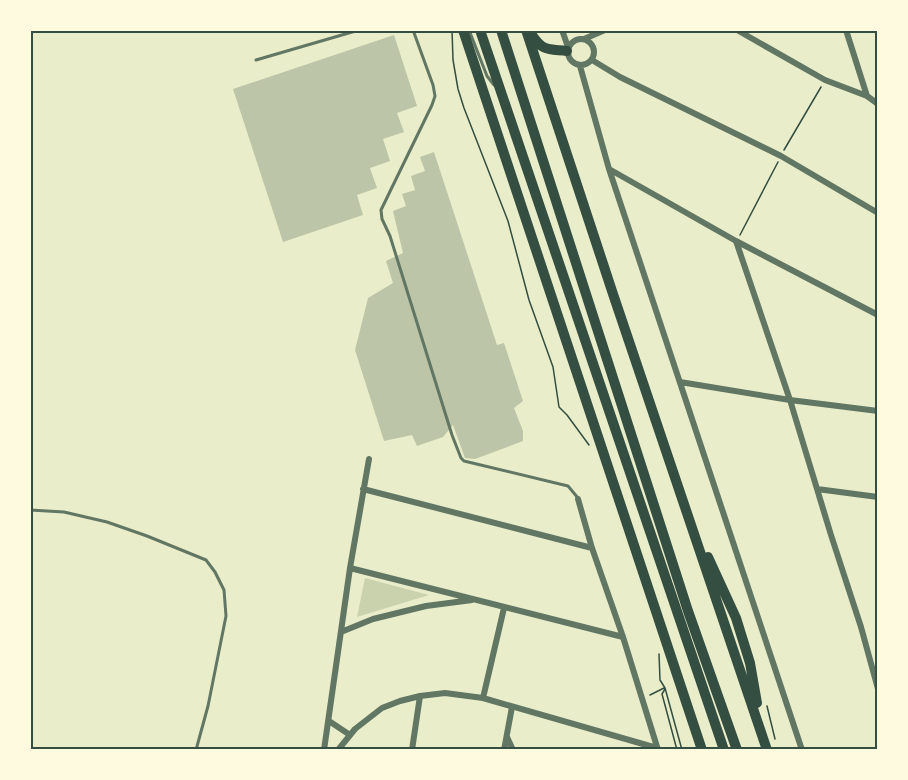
<svg xmlns="http://www.w3.org/2000/svg" width="908" height="780" viewBox="0 0 908 780" font-family="Cabin,sans-serif">
  <style>
    .green { fill: #cad2ad }
    .building { fill: #bcc5a7 }
    .lines { fill: none; stroke-linecap: round; stroke-linejoin: round }
    .path { stroke: #344e41; stroke-width: 1.5 }
    .service { stroke: #617663; stroke-width: 3 }
    .minor { stroke: #617663; stroke-width: 6 }
    .motorway { stroke: #344e41; stroke-width: 10 }
    .neatline { fill: none; stroke: #344e41; stroke-width: 2 }
  </style>
  <rect width="100%" height="100%" fill="#e9edc9"/>
  <!-- green -->
  <path class="green" d="M 365,578 L 429,595 L 357,617 Z"/>
  <!-- building -->
  <path class="building" d="M 394,35 L 417,106 L 397,113 L 404,132 L 383,139 L 390,161 L 370,168 L 377,188 L 357,195 L 363,215 L 283,242 L 233,89 Z
    M 434,152 L 497,345 L 504,343 L 523,401 L 514,408 L 523,431 L 523,441 L 475,459 L 465,458 L 453,425 L 443,437 L 417,446 L 412,435 L 384,441 L 355,350 L 368,298 L 393,283 L 386,261 L 403,253 L 393,211 L 406,206 L 402,194 L 415,190 L 411,176 L 425,171 L 420,157 Z"/>
  <g class="lines">
    <!-- path -->
    <path class="path" d="M 452,30 L 453,60 L 458,89 L 464,108 L 508,221 L 529,300 L 553,367 L 559,407 L 567,415 L 589,445
      M 784,150 L 821,87
      M 740,235 L 778,162
      M 659,654 L 660,680 L 665,688 L 682,750
      M 665,689 L 662,694 L 677,750
      M 650,695 L 664,688
      M 767,706 L 775,739"/>
    <!-- service -->
    <path class="service" d="M 413,30 L 433,85 L 435,96 L 432,105 L 381,210 L 382,219 L 390,236 L 452,435 L 461,458 L 464,461 L 568,486 L 578,498
      M 469,30 L 487,76 L 494,85
      M 256,60 L 359,30
      M 30,510 L 64,512 L 107,522 L 147,536 L 206,560 L 215,572 L 224,590 L 226,616 L 208,706 L 196,750"/>
    <!-- minor -->
    <path class="minor" d="M 562,30 L 568,47
      M 737,30 L 825,80 L 867,96 L 878,104
      M 846,30 L 867,96
      M568 52a13 13 0 1 1 26 0a13 13 0 1 1-26 0Z
      M 584,39 L 605,30
      M 592,60 L 620,77 L 781,156 L 878,213
      M 580,66 L 609,169 L 802,750
      M 609,169 L 736,241 L 878,315
      M 736,241 L 790,400 L 831,535 L 861,627 L 878,689
      M 680,382 L 790,400 L 878,411
      M 363,489 L 592,548
      M 817,489 L 878,497
      M 578,499 L 592,548 L 623,637 L 658,750
      M 350,568 L 623,637
      M 341,632 L 373,619 L 426,606 L 472,600
      M 483,698 L 504,608
      M 329,721 L 350,735
      M 507,737 L 513,750
      M 324,750 L 350,568 L 369,459
      M 338,750 L 355,729 L 382,708 L 400,701 L 420,696 L 445,693 L 483,698 L 657,748
      M 412,750 L 420,696
      M 504,750 L 512,707"/>
    <!-- motorway -->
    <path class="motorway" d="M 463,30 L 702,750
      M 480,30 L 724,750
      M 501,30 L 688,611 L 737,750
      M 526,30 L 613,294 L 767,750
      M 532,35 C 543,52 549,49 567,51
      M 708,557 L 736,618 L 750,663 L 757,703"/>
  </g>
  <!-- border -->
  <rect width="908" height="780" fill="none" stroke="#fefae0" stroke-width="63"/>
  <rect x="32" y="32" width="844" height="716" class="neatline"/>
</svg>
